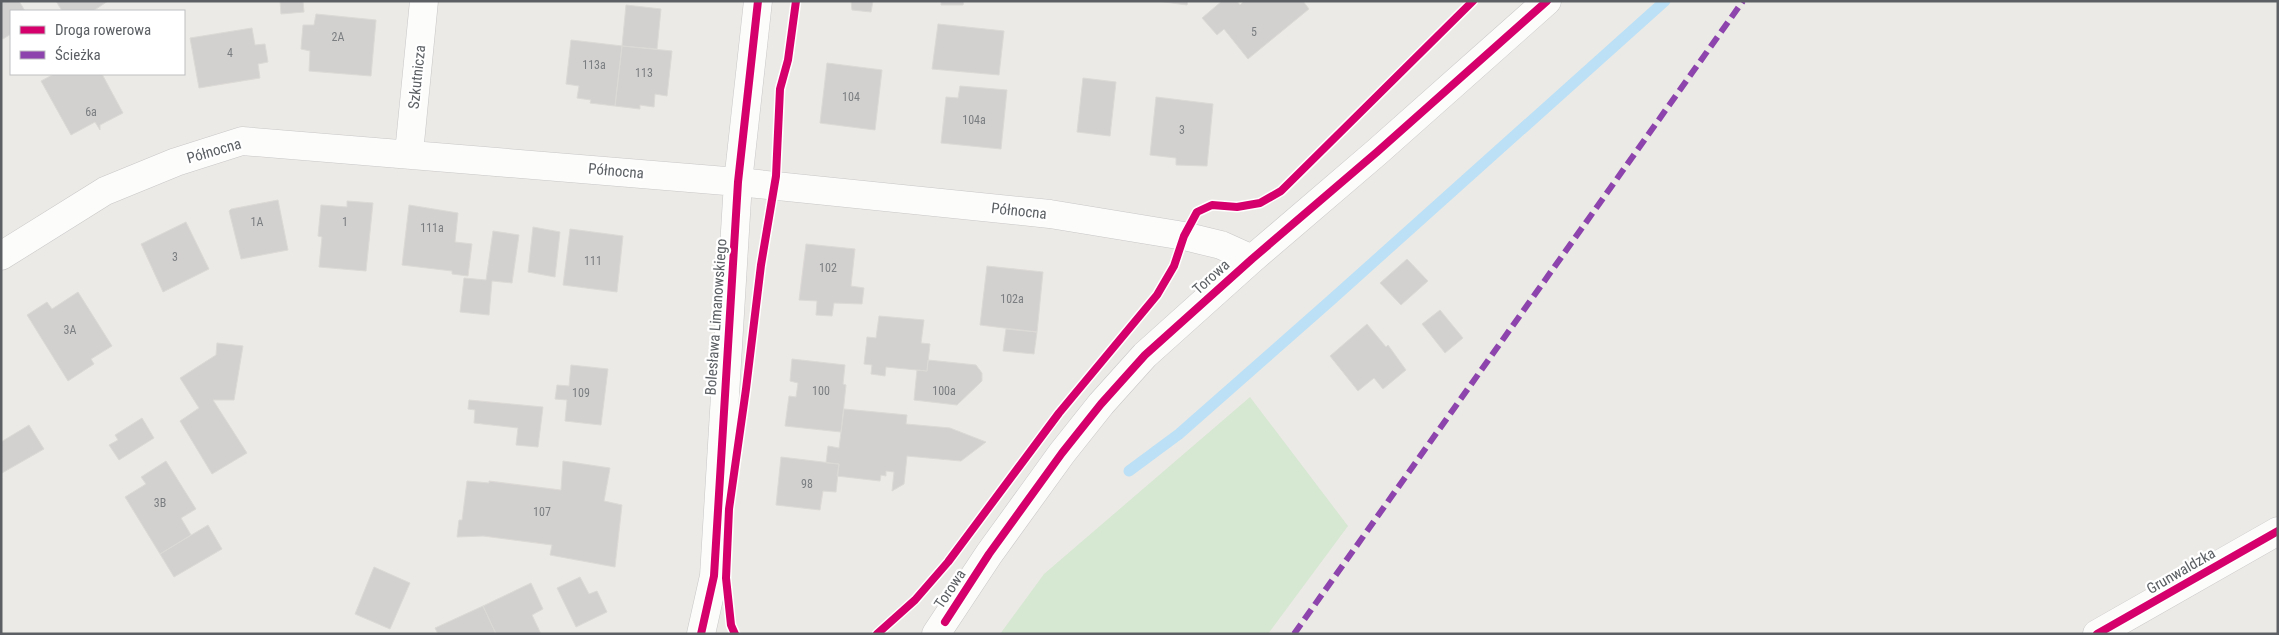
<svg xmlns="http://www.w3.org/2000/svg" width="2279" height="635" viewBox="0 0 2279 635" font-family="'Roboto Condensed',sans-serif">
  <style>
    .green { fill: #d6e7d2 }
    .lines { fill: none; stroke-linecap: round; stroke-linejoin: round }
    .stream { stroke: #bce0f5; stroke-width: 11 }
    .building { fill: #d3d1d0; stroke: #dcdad6 }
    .minor-casing { stroke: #c8c7c7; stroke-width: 29 }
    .minor { stroke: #fcfcfb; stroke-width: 28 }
    .quiet { stroke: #8e44ad; stroke-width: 6; stroke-dasharray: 12 6; stroke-linecap: butt }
    .cycleway-casing { stroke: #fff; stroke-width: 11 }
    .cycleway { stroke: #d6006c; stroke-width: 8 }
    .labels { text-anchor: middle; stroke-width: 4.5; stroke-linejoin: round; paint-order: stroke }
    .number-label { font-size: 12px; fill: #7b7e80 }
    .street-label { font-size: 15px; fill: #5c6064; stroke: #fff }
  </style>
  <rect width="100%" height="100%" fill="#eceae6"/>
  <!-- green -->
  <path class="green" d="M 1250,397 L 1348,526 L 1268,634 L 1000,634 L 1044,574 Z"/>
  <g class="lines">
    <!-- stream -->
    <path class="stream" d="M 1129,471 L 1179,434 L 1330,301 L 1665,1"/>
  </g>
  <!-- building -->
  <path class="building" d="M 1,1 L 19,1 L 25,11 L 11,11 L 11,34 L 3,39 L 1,36 Z
    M 56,1 L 108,1 L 93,11 L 62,11 Z
    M 280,1 L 303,1 L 304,12 L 281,14 Z
    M 851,1 L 873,1 L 871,12 L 852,10 Z
    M 941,1 L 964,1 L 963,5 L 941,5 Z
    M 1157,1 L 1188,1 L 1187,5 Z
    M 1222,1 L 1237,1 L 1240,5 L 1244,1 L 1303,1 L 1309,9 L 1248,59 L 1224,29 L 1217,35 L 1202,18 Z
    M 626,5 L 661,9 L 657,49 L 622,46 Z
    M 316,14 L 376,20 L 371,76 L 309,71 L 310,51 L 301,49 L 303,25 L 314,25 Z
    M 938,24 L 1004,31 L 999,75 L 932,69 Z
    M 252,28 L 255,45 L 265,44 L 268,62 L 258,64 L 260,78 L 199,88 L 190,38 Z
    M 571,40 L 622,46 L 615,106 L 590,103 L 591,100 L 577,98 L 579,86 L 566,84 Z
    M 622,46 L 672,51 L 667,96 L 655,94 L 654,107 L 640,105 L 640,109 L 615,106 Z
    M 827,63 L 882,70 L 875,130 L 820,123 Z
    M 54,74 L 102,74 L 123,113 L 100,125 L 100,130 L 95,122 L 71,135 L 41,81 Z
    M 1083,78 L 1116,82 L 1110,136 L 1077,132 Z
    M 960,86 L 1007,90 L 1001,149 L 941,143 L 946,97 L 958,98 Z
    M 1156,97 L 1213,104 L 1207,166 L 1176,165 L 1176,158 L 1150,155 Z
    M 278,200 L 288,250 L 241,259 L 229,211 L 231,209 Z
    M 347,201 L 373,203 L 366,271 L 319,267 L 322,237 L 318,236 L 321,205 L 347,207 Z
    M 409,205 L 458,213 L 455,242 L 472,244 L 468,276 L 452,274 L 452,271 L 402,265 Z
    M 186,222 L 209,269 L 163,292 L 141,244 Z
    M 533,227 L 560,232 L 555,277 L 528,272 Z
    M 570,229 L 623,236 L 617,292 L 563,285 Z
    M 493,231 L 519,235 L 512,283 L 492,281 L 489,315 L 460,312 L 464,278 L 486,280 Z
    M 806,244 L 855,249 L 851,286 L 864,288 L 862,304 L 834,303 L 832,316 L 816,315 L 817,301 L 799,300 Z
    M 1407,259 L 1428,281 L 1401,305 L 1380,283 Z
    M 987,266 L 1043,272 L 1037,332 L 980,325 Z
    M 78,292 L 112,346 L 91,359 L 94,364 L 68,381 L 27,315 L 47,302 L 52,309 Z
    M 1440,310 L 1463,338 L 1445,353 L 1422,324 Z
    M 879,316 L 924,320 L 921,343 L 930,344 L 927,371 L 886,367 L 885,376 L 871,374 L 872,365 L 864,364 L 867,337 L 876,338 Z
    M 1367,324 L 1386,347 L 1388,345 L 1406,370 L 1383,389 L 1374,378 L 1358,391 L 1330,356 Z
    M 1006,329 L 1037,332 L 1034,354 L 1003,351 Z
    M 217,343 L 243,346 L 234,400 L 213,400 L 247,453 L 212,474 L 180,421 L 199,408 L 180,378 L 216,355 Z
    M 792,359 L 845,365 L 843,384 L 846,385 L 841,432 L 785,426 L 789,396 L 796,397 L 798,383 L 790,381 Z
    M 928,360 L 976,365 L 982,373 L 982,381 L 957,405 L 914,400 L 917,370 L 927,371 Z
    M 571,365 L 608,369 L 601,425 L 565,421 L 567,400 L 555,399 L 557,385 L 569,386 Z
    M 469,400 L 543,407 L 538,447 L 516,445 L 518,428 L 474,423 L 475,410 L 468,409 Z
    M 844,409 L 907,415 L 906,424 L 950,428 L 986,442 L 961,461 L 907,456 L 904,484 L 892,491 L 894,472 L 886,471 L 886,476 L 881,475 L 880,481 L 837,476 L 839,464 L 826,463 L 828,446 L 839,448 Z
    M 142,418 L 154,438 L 119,460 L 109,445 L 118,440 L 115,435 Z
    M 29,425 L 44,449 L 2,473 L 1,442 Z
    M 781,457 L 839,464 L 836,492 L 823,491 L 820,510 L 776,505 Z
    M 166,461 L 196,509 L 181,518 L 191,535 L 160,554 L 125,497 L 146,484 L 141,477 Z
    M 563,461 L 610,468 L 604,501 L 622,505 L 615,567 L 550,555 L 552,545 L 483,536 L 457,537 L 459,520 L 462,520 L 467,481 L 489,483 L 489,481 L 561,490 Z
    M 208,525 L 222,549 L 174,577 L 160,554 Z
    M 374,567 L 410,583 L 390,629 L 355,614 Z
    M 580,577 L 589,594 L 597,591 L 607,612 L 576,627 L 557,588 Z
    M 531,583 L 543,609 L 532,615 L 541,634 L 496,634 L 483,606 Z
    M 483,606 L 496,634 L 438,634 L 435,628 Z"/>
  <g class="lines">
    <!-- minor casing -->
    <g class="minor-casing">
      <path id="minor" d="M 409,153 L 424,1
        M 1,256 L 105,191 L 176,162 L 242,141 L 738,182 L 1050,214 L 1184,236 L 1221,245 L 1252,259
        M 701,634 L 714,576 L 738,182 L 758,1
        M 936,634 L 989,554 L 1062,453 L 1101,404 L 1145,355 L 1252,259 L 1377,152 L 1547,1
        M 2097,634 L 2278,531"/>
    </g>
    <!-- minor -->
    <use href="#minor" class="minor"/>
    <!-- quiet -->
    <path class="quiet" d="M 1294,634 L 1743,1"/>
    <!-- cycleway casing -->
    <g class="cycleway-casing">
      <path id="cycleway" d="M 945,622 L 989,554 L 1062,453 L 1101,404 L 1145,355 L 1252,259 L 1377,152 L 1547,1
        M 701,634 L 714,576 L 738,182 L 758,1
        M 735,634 L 731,625 L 726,578 L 729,509 L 746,389 L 761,265 L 776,176 L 780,89 L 788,60 L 796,1
        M 877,634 L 915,600 L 948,562 L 1059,413 L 1157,295 L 1174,266 L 1184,236 L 1197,212 L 1212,205 L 1237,207 L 1260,203 L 1281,191 L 1473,1
        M 2097,634 L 2278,531"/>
    </g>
    <!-- cycleway -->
    <use href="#cycleway" class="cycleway"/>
  </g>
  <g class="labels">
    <!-- number labels -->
    <g class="number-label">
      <text x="1254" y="36">5</text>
      <text x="338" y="41">2A</text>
      <text x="230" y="57">4</text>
      <text x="594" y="69">113a</text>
      <text x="644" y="77">113</text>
      <text x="851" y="101">104</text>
      <text x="91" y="116">6a</text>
      <text x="974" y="124">104a</text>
      <text x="1182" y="134">3</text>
      <text x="257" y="226">1A</text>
      <text x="345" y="226">1</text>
      <text x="432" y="232">111a</text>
      <text x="175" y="261">3</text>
      <text x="593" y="265">111</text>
      <text x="828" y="272">102</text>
      <text x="1012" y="303">102a</text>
      <text x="70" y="334">3A</text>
      <text x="821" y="395">100</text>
      <text x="944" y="395">100a</text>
      <text x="581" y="397">109</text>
      <text x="807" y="488">98</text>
      <text x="160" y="507">3B</text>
      <text x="542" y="516">107</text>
    </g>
    <!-- street labels -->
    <g class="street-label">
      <text transform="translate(417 77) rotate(-84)" y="5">Szkutnicza</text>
      <text transform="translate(214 151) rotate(-16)" y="5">Północna</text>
      <text transform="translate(616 171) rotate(5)" y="5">Północna</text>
      <text transform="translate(1019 211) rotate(6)" y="5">Północna</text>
      <text transform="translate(1211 277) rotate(-42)" y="5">Torowa</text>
      <text transform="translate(716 317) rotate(-86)" y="5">Bolesława Limanowskiego</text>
      <text transform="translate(2181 571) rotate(-30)" y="5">Grunwaldzka</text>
      <text transform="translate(950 589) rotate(-56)" y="5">Torowa</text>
    </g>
  </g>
  <!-- border -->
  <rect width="2279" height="635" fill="none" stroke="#5c6064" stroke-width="5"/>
  <!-- legend -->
  <rect x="10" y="10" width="175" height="65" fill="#ffffff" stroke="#bebfc1"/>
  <rect x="20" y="26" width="25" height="8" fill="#d6006c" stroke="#bebfc1"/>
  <text x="55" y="35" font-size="15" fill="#5c6064">Droga rowerowa</text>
  <rect x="20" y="51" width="25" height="8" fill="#8e44ad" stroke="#bebfc1"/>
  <text x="55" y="60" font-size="15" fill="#5c6064">Ścieżka</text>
</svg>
